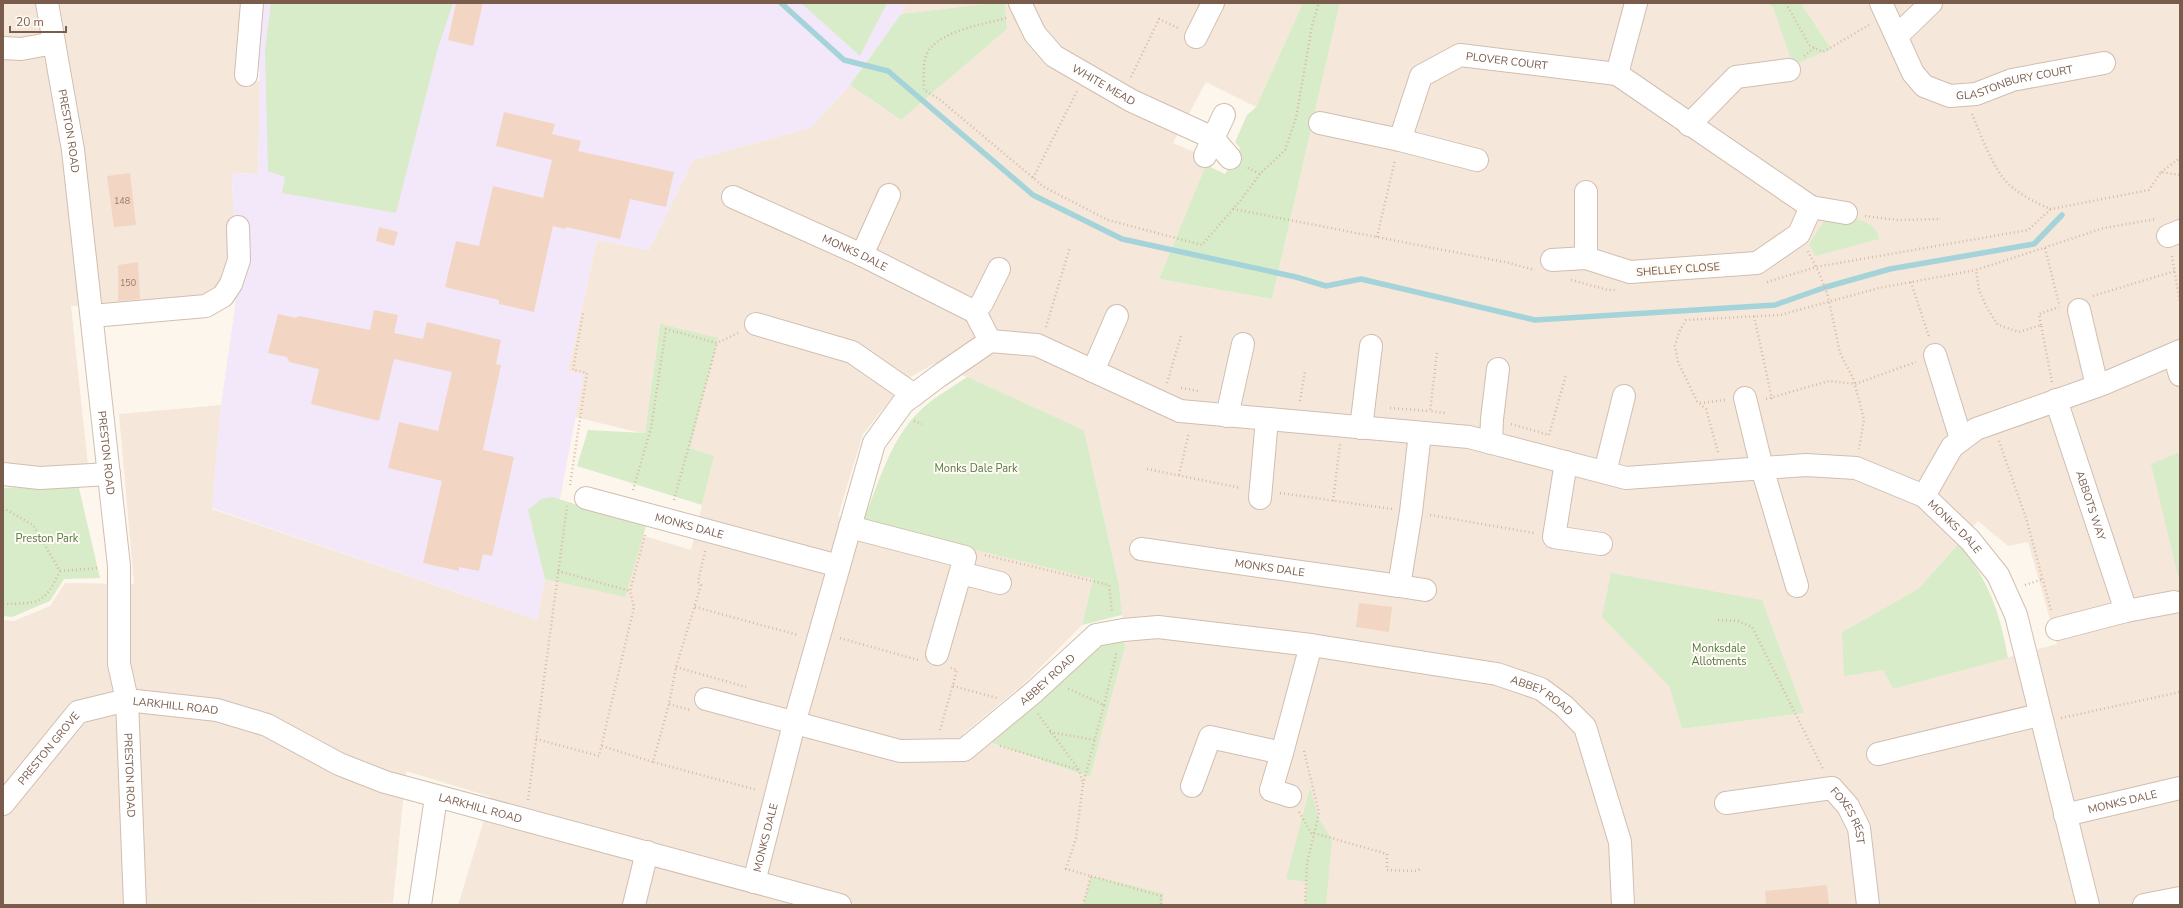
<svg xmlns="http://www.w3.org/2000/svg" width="2183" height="908" viewBox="0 0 2183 908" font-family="'Nunito Sans',sans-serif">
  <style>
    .residential { fill: #f5e8da; fill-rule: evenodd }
    .education { fill: #f3e8fa }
    .green { fill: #d8ecc9 }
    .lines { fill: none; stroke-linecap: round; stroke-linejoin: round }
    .stream { stroke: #a5d3da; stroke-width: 5.5 }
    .building { fill: #f3d5c3 }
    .minor-casing { stroke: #d1beb0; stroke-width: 24 }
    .path { stroke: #d9b8a5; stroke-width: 2.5; stroke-dasharray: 1 3; stroke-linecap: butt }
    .minor { stroke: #fff; stroke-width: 22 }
    .labels { text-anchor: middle; stroke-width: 4; stroke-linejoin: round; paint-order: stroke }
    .number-label { font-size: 9px; fill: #987a6a }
    .street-label { font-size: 11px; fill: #7a5c4d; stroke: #fffaf3 }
    .park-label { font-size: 11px; fill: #537a41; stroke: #fffaf3 }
  </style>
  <rect width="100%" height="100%" fill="#fdf6ec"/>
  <!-- residential -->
  <path class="residential" d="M 3,3 L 244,3 L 239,82 L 260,81 L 258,174 L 232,173 L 236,300 L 71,306 L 89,474 L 3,482 Z
    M 906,3 L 993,3 L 901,14 Z
    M 1005,3 L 1303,3 L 1256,107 L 1206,82 L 1173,143 L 1209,158 L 1159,279 L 1272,299 L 1340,3 L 1769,3 L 1831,49 L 1801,3 L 2180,3 L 2180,905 L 458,905 L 491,797 L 406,771 L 393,903 L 3,905 L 3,620 L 14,621 L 50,606 L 65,583 L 134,584 L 119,414 L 221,405 L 212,509 L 537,620 L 558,510 L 691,550 L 714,456 L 690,448 L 660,324 L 645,434 L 575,417 L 584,373 L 568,371 L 597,240 L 649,250 L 693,160 L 810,128 L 850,85 L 901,120 L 1007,29 ZM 935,363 L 1084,430 L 1119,585 L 1125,647 L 1090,777 L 963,734 L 1026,682 L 1082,625 L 1093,579 L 838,516 L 863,434 L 907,379 ZM 1978,521 L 2008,546 L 2028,542 L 2057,644 L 1893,689 L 1883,670 L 1842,632 L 1918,589 ZM 1669,686 L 1804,713 L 1682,729 Z"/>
  <!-- education -->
  <path class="education" d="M 264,3 L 906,3 L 901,14 L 850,85 L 810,128 L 693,160 L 649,250 L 597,240 L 568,371 L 584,373 L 537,620 L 212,508 L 221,405 L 236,300 L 232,173 L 258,174 L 260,81 L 258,44 Z"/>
  <!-- green -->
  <path class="green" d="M 271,3 L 453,3 L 438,48 L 396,213 L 282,193 L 285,177 L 268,171 L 265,50 Z
    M 801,3 L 887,3 L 860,56 Z
    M 993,3 L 1005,3 L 1007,29 L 901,120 L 850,85 L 901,14 Z
    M 1303,3 L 1340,3 L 1272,299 L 1159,279 L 1206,165 L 1225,174 L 1240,148 L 1235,142 L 1247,115 L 1256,107 Z
    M 1769,3 L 1801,3 L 1831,49 L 1793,65 L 1773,7 Z
    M 1846,218 C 1859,219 1878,223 1879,239 L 1815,256 L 1809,244 L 1825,220 Z
    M 660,324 L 718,338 L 690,448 L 714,456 L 702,505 L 577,466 L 588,430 L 645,433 Z
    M 967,377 L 1084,430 L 1119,585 L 1122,615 L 1082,625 L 1093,579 L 869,524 L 864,519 C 880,480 891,436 924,407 C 936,396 953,387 967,377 Z
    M 2180,452 L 2180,584 L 2151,464 Z
    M 78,484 L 100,578 L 64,579 L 50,601 L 12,617 L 3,616 L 3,488 Z
    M 552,497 L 646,526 L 625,597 L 545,579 L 528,510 L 541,499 Z
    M 1959,543 C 1989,583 1999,608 2008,658 L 1893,689 L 1883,670 L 1844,676 L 1842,632 L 1918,589 Z
    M 1611,573 L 1762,600 L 1804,713 L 1682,729 L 1669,686 L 1602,617 Z
    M 1123,631 L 1125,647 L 1090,777 L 991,743 L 1096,640 Z
    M 1310,788 L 1319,819 L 1332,840 L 1326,905 L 1305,905 L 1307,882 L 1286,879 Z
    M 1091,876 L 1163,893 L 1163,905 L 1083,905 Z"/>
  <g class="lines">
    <!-- stream -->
    <path class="stream" d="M 781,3 L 844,60 L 888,71 L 1033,195 L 1122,239 L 1296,277 L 1326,286 L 1361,279 L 1535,320 L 1775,305 L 1826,287 L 1890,269 L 2034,244 L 2062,215"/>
  </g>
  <!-- building -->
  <path class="building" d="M 456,3 L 483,3 L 473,46 L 448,40 Z
    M 504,112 L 555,124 L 552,134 L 581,141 L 578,151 L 674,172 L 666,207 L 630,199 L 620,239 L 566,227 L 565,229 L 553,226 L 534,312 L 499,304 L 499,300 L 445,287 L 456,241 L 479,246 L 493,186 L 543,198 L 552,160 L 496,146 Z
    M 130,173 L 136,225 L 114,227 L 107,176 Z
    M 379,227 L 398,232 L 394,246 L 376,241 Z
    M 138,262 L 140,299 L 118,301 L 118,265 Z
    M 374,310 L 398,315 L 394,333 L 423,339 L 427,322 L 501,340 L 496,364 L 501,365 L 483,450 L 514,457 L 492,556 L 483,554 L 479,571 L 459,567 L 459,571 L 423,563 L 442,481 L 388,468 L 399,422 L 438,431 L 452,372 L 394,359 L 379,421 L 311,404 L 319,369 L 289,362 L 287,357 L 268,353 L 278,314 L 296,318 L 299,316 L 370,330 Z
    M 1359,603 L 1392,607 L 1389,632 L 1356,627 Z
    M 1827,885 L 1829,905 L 1766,905 L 1765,891 Z"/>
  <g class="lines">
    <!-- minor casing -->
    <g class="minor-casing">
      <g id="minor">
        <path id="s1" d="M 47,3 L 73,150 L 119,566 L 119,664 L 127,700 L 135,905"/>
        <path id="s2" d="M 1020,3 L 1035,34 L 1054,56 L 1132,101 L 1213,138 L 1230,158"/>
        <path id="s3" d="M 1881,3 L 1913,73 L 1924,86 L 1950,96 L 1976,94 L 2012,80 L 2104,63"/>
        <path d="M 1897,36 L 1931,3"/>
        <path d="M 1196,37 L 1213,3"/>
        <path d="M 3,48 L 21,49 L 54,43"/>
        <path d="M 1617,74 L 1636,3"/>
        <path d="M 246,75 L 252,3"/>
        <path d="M 1320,123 L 1400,140 L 1477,160"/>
        <path d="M 1689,125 L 1736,77 L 1789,70"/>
        <path id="s4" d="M 1400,140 L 1421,76 L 1460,55 L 1617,74 L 1811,207 L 1799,234 L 1757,263 L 1630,272 L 1586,258 L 1586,192"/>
        <path d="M 1205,156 L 1224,115"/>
        <path id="s5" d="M 733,197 L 862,255 L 975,312 L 990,341"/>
        <path d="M 1811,207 L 1846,213"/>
        <path d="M 2168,236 L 2180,231"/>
        <path d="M 862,255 L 889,195"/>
        <path d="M 1552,260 L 1586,258"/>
        <path d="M 2079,310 L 2097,386"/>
        <path d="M 975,312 L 982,303 L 999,269"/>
        <path d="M 92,316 L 206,306 L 223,296 L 231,284 L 239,260 L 238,227"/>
        <path d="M 756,324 L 852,352 L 914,395"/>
        <path d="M 2174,354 L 2180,375"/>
        <path d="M 1935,355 L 1961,439"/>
        <path d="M 1093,371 L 1117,316"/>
        <path d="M 1745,398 L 1762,468 L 1797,586"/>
        <path id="s6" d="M 2056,400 L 2126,611"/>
        <path d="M 1227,416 L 1243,344"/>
        <path d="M 1361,428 L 1371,346"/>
        <path d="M 1491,443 L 1492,419 L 1498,369"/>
        <path d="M 1566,462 L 1554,537 L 1601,544"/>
        <path d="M 1605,472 L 1624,396"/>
        <path d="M 3,474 L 40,478 L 109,474"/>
        <path d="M 1924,496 L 1952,447 L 1976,429 L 2103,384 L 2180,351"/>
        <path id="s7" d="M 586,498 L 839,566"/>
        <path d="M 1260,498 L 1267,419"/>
        <path d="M 850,527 L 965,557 L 937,654"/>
        <path id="s8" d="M 1141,549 L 1399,586 L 1411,512 L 1420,433"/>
        <path d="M 961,573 L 1000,583"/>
        <path d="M 1399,586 L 1425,590"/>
        <path d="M 2057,629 L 2126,611 L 2174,602"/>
        <path id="s9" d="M 706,699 L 900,751 L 964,750 L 1034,692 L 1096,635 L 1123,630 L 1158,627 L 1311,645 L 1497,674 L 1541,689 L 1564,706 L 1585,727 L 1620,842 L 1623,905"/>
        <path d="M 1282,753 L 1271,790 L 1290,796"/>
        <path d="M 1878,754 L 2039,715"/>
        <path d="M 1192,786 L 1210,737 L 1282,753 L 1311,645"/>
        <path id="s10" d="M 1726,803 L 1832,788 L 1848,806 L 1859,828 L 1868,905"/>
        <path id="s11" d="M 3,804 L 78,712 L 127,700 L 217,710 L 267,725 L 339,764 L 385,782 L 840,905"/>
        <path id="s12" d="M 2065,815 L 2180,788"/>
        <path id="s13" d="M 754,882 L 794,724 L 874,443 L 903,403 L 939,376 L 990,341 L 1037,345 L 1180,411 L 1469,437 L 1626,478 L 1806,465 L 1856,468 L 1924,496 L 1970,540 L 1998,575 L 2016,615 L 2088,905"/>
        <path d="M 420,905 L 436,797"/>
        <path d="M 634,905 L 647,852"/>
        <path d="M 2144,905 L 2180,898"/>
      </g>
    </g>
    <!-- path -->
    <path class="path" d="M 1786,3 L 1809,45 L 1823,52 L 1869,25
      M 1006,18 C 983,25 945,29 929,50 C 922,60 924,78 924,90 L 939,99 L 1044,187 L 1108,220 L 1202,245 L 1240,201 L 1260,174
      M 1804,56 L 1814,48
      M 1131,77 L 1159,19 L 1178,28
      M 1972,114 C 1980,133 1991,163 2004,179 C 2013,191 2037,204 2051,209 L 2149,190 L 2161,172 L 2180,175
      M 1248,168 L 1260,174 L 1285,150 L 1296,118 L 1312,26 L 1319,3
      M 2161,172 L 2180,158
      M 1033,178 L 1077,91
      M 1233,209 L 1505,262 L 1535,270
      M 1865,216 L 1898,220 L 1941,219
      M 1377,237 L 1395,160
      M 2045,248 L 2059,304
      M 1808,251 L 1820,275 L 1828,296 L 1840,353 L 1853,378 L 1864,419 L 1859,449
      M 2172,256 L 2180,303
      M 1571,280 L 1608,290 L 1617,290
      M 1767,282 L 1816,267 L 2028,230 L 2051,209
      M 1911,282 L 1929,337
      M 2093,296 L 2175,271
      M 1754,316 L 1772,399
      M 2041,325 L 2039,314 L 2059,307
      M 1046,327 L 1070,247
      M 1437,353 L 1430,411 L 1445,413
      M 2052,382 L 2041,325 L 2019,332 L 1998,325 L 1987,308 L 1979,290 L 1976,270 L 2104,228 L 2156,219
      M 1167,383 L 1181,336
      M 1181,388 L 1198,391
      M 1766,399 L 1829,381 L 1855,384 L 1916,362
      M 1300,401 L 1305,371
      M 1700,403 L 1725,400
      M 1390,408 L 1430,411
      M 914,421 L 922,424
      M 1511,424 L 1549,435
      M 1549,435 L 1566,375
      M 1999,441 L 2026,518 L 2051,610
      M 1718,452 L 1706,409 L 1697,401 L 1678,362 L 1675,346 L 1679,332 L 1686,320 L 1780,315 L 1879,288 L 1976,270
      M 1147,469 L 1241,488
      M 1179,475 L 1189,432
      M 570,485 L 587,373 L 573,370 L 583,313
      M 633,490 L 651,428 L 666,329 L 717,343 L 738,333
      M 1280,493 L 1392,509
      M 674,500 L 717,343
      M 1333,501 L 1340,444
      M 3,508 L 33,525 L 60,571
      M 1430,515 L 1534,533
      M 705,551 L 698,582 L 701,585 L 676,667 L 669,704 L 653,762 L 757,790
      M 985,555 L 1109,585 L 1112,612
      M 60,571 L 98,568
      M 558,571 L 630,591
      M 2025,585 L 2043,579
      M 3,604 C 39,603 44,605 60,571
      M 695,607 L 798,635
      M 1718,620 L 1738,621 L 1752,627 L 1823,769
      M 840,638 L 918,660
      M 676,667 L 746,687
      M 953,686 L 997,698
      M 669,704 L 690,710
      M 1104,705 L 1117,651
      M 1038,714 L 1079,770 L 1083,784 L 1104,705 L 1067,688
      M 2061,718 L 2180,692
      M 940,730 L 957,670 L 951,668
      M 1050,732 L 1095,740
      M 536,739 L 599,756 L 634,607 L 630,591 L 645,535
      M 602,746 L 653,762
      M 1000,746 L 1079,770
      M 1304,751 L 1319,813 L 1307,863 L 1305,905
      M 528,800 L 567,506
      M 1299,812 L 1313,836
      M 1314,833 L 1387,854 L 1387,870 L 1417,871 L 1420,869
      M 1091,876 L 1161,896 L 1161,905
      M 1083,905 L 1091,876 L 1066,869 L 1076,838 L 1083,784"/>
    <!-- minor -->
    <use href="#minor" class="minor"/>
  </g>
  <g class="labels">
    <!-- number labels -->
    <g class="number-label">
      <text x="122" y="204">148</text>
      <text x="128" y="286">150</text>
    </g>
    <!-- street labels -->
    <g class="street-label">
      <text dy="4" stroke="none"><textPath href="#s4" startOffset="159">PLOVER COURT</textPath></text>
      <text dy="4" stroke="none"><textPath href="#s3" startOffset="188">GLASTONBURY COURT</textPath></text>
      <text dy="4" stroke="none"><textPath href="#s2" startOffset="121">WHITE MEAD</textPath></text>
      <text dy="4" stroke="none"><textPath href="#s1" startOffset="130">PRESTON ROAD</textPath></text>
      <text dy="4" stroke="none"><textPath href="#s5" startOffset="134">MONKS DALE</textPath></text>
      <text transform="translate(1678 269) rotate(-4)" y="4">SHELLEY CLOSE</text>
      <text dy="4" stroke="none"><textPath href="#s1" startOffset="454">PRESTON ROAD</textPath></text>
      <text dy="4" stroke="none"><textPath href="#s6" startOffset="111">ABBOTS WAY</textPath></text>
      <text dy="4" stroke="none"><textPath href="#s7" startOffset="107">MONKS DALE</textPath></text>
      <text dy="4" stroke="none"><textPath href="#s13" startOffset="1616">MONKS DALE</textPath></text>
      <text dy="4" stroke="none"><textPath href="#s8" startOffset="130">MONKS DALE</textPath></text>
      <text dy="4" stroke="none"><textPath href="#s9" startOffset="374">ABBEY ROAD</textPath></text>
      <text dy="4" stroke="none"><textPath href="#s9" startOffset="895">ABBEY ROAD</textPath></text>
      <text dy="4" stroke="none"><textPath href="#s11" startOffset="218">LARKHILL ROAD</textPath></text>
      <text dy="4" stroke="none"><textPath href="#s11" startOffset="72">PRESTON GROVE</textPath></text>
      <text dy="4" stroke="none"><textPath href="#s1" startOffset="778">PRESTON ROAD</textPath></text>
      <text dy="4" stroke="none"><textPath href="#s12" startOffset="59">MONKS DALE</textPath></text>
      <text dy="4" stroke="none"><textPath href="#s11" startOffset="542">LARKHILL ROAD</textPath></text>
      <text dy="4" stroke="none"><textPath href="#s10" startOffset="140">FOXES REST</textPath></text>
      <text dy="4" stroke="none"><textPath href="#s13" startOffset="46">MONKS DALE</textPath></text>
    </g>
    <!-- park labels -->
    <g class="park-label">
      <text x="976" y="472">Monks Dale Park</text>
      <text x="47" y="542">Preston Park</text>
      <text x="1719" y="652">Monksdale<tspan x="1719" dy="13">Allotments</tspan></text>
    </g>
  </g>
  <!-- border -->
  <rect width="2183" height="908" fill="none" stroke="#7a5c4d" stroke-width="8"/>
  <!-- scale -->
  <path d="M10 26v6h56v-6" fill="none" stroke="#7a5c4d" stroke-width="2"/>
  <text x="16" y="26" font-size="12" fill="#7a5c4d" stroke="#fffaf3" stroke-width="3" paint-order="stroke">20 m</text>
</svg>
